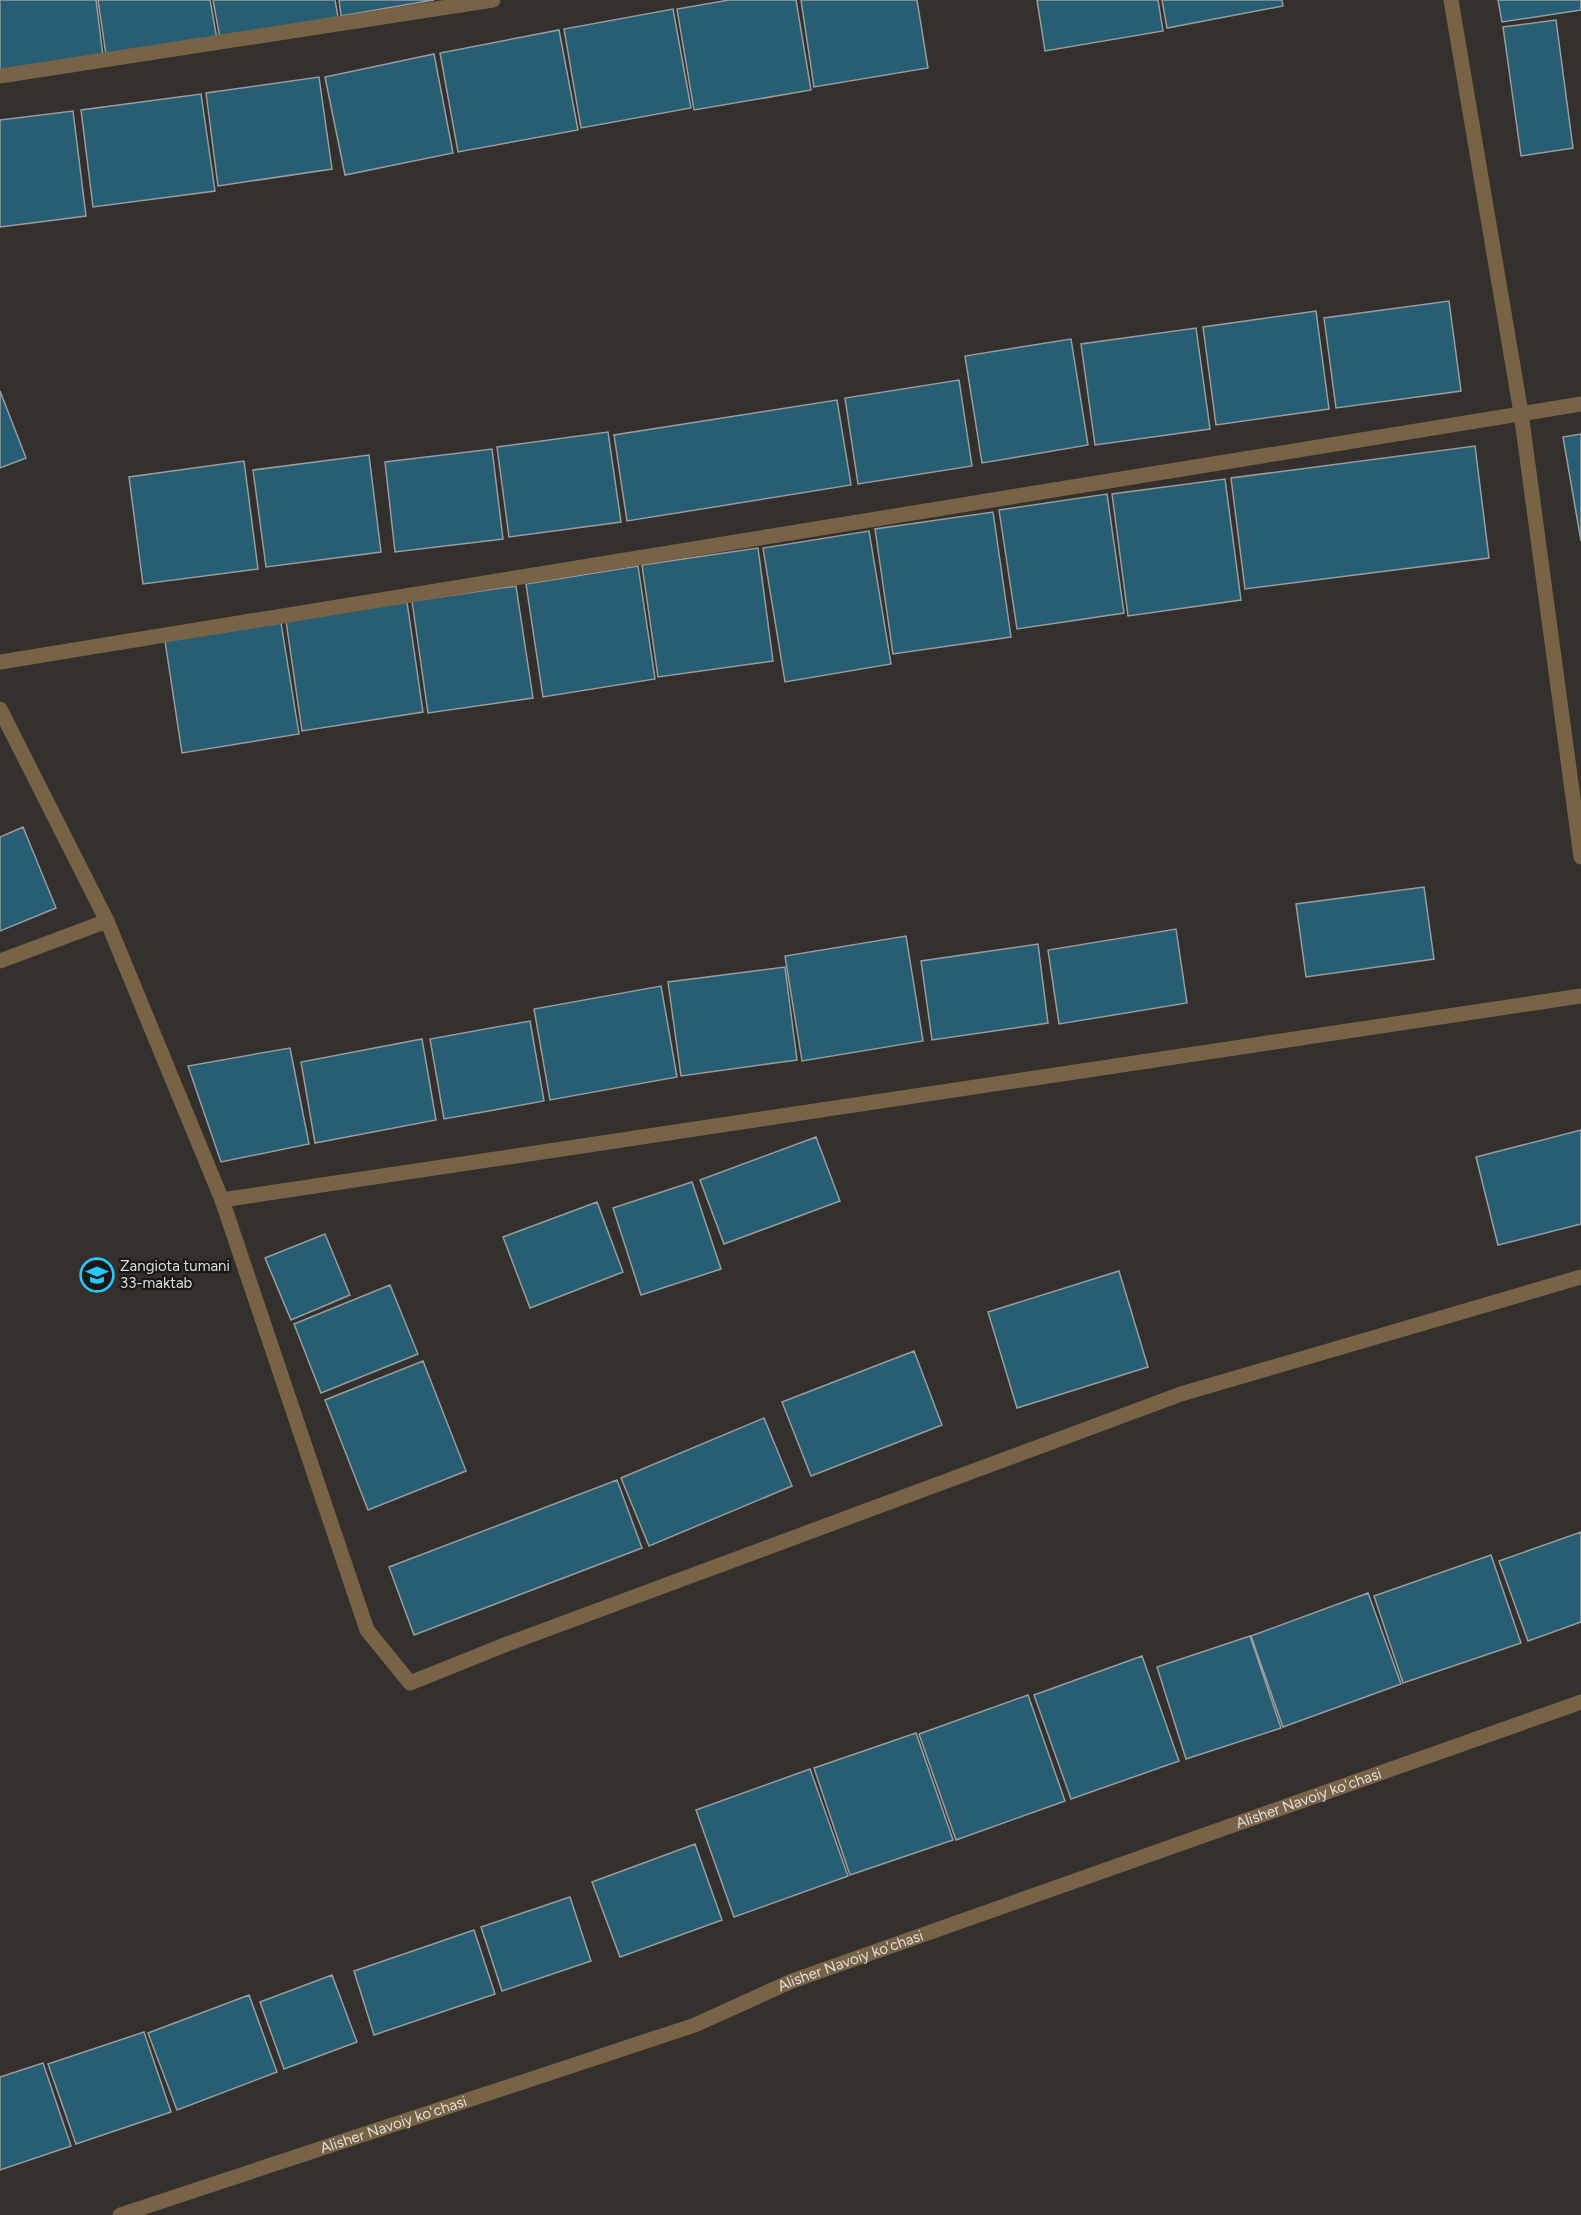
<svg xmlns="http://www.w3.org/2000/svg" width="1581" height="2215" viewBox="0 0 1581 2215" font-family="Figtree,sans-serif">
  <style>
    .building { fill: #285e73; stroke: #989d9f; stroke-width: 1.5 }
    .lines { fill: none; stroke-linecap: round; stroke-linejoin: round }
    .minor { stroke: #786347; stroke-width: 15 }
    .labels { text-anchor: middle; stroke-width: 4.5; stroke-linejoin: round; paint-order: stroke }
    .poi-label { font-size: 15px; fill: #dfdedc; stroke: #1a1817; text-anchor: start }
    .street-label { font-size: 15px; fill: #dfdedc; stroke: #1a1817 }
  </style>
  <rect width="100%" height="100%" fill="#33302d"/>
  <!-- building -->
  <path class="building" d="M 0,0 L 96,0 L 103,56 L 0,70 Z
    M 98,0 L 210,0 L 217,39 L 106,55 Z
    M 213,0 L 335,0 L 338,17 L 220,38 Z
    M 339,0 L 434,0 L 341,16 Z
    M 729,0 L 796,0 L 811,90 L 694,110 L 677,9 Z
    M 801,0 L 917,0 L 928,68 L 814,87 Z
    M 1037,0 L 1158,0 L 1163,31 L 1045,51 Z
    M 1162,0 L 1282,0 L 1283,6 L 1167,28 Z
    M 1498,0 L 1581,0 L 1581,10 L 1502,22 Z
    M 673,9 L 691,108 L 581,128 L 564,29 Z
    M 1556,20 L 1573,148 L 1521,156 L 1503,27 Z
    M 559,30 L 578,130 L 458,152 L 440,53 Z
    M 434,54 L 453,153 L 345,175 L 325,77 Z
    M 319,77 L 332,169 L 218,186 L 206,93 Z
    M 201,94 L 215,191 L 93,207 L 81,110 Z
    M 73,111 L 86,216 L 0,227 L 0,120 Z
    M 1449,301 L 1461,391 L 1336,408 L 1324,318 Z
    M 1316,311 L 1329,409 L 1216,425 L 1203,327 Z
    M 1196,328 L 1210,429 L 1095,445 L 1081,344 Z
    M 1071,339 L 1088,445 L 982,463 L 965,356 Z
    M 959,380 L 972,466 L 858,484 L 845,398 Z
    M 0,391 L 26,458 L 0,468 Z
    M 837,400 L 851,485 L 627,521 L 614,435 Z
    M 608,432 L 621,522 L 509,537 L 497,447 Z
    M 1581,434 L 1581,541 L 1563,437 Z
    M 1475,446 L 1489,558 L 1245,589 L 1231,478 Z
    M 492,449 L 503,539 L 395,552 L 385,462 Z
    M 369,455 L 381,552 L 266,567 L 253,470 Z
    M 244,461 L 258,569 L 143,584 L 129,477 Z
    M 1225,479 L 1241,600 L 1128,616 L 1112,494 Z
    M 1107,494 L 1124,613 L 1017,629 L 999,510 Z
    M 993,512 L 1011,637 L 893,654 L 875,529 Z
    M 869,531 L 891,664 L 785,682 L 763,548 Z
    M 758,548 L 773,661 L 658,677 L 642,565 Z
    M 638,566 L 655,679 L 543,697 L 526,584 Z
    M 516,586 L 533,698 L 428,713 L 412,601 Z
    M 407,602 L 423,712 L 302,731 L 286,621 Z
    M 281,623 L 299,734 L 182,753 L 165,641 Z
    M 23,827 L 56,908 L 0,931 L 0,837 Z
    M 1424,887 L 1434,959 L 1306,977 L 1296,904 Z
    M 1176,929 L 1187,1003 L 1059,1024 L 1048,950 Z
    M 906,936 L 923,1041 L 802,1061 L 785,956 Z
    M 1038,944 L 1048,1023 L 932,1040 L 921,961 Z
    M 785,967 L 797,1060 L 681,1076 L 668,982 Z
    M 661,986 L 677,1077 L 550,1100 L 534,1009 Z
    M 530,1021 L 544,1101 L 444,1119 L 430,1039 Z
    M 422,1039 L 436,1120 L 315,1143 L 301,1062 Z
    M 290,1048 L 309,1144 L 221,1162 L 188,1066 Z
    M 1581,1130 L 1581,1224 L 1498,1245 L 1476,1157 Z
    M 816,1137 L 840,1201 L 724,1244 L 700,1180 Z
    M 692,1182 L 721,1269 L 641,1295 L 613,1208 Z
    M 597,1202 L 623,1272 L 530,1308 L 503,1237 Z
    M 325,1234 L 350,1295 L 291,1320 L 265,1258 Z
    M 1119,1271 L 1148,1367 L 1017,1408 L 988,1312 Z
    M 390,1285 L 418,1354 L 321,1393 L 294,1324 Z
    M 914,1351 L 942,1425 L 811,1476 L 782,1402 Z
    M 423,1361 L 466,1471 L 368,1510 L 325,1400 Z
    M 764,1418 L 792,1486 L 649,1546 L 621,1478 Z
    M 617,1480 L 642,1548 L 414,1635 L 389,1567 Z
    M 1581,1532 L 1581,1622 L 1528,1641 L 1499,1561 Z
    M 1491,1555 L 1521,1643 L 1403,1683 L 1374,1596 Z
    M 1368,1593 L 1401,1684 L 1283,1727 L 1251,1636 Z
    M 1250,1636 L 1281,1728 L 1186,1759 L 1157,1667 Z
    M 1142,1656 L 1179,1761 L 1071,1799 L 1034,1695 Z
    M 1028,1695 L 1065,1801 L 956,1840 L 919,1734 Z
    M 916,1733 L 953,1840 L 850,1875 L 814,1768 Z
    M 810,1769 L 848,1876 L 734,1917 L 696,1810 Z
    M 695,1844 L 722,1920 L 620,1957 L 592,1882 Z
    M 570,1897 L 591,1961 L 502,1991 L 481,1927 Z
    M 474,1930 L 495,1994 L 374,2035 L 354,1971 Z
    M 332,1975 L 357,2042 L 284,2069 L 260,2002 Z
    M 249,1995 L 277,2072 L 177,2110 L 148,2033 Z
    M 144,2032 L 171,2112 L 76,2144 L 48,2064 Z
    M 43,2063 L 71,2146 L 0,2170 L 0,2077 Z"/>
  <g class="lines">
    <!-- minor -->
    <g class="minor">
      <path d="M 1451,0 L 1521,413 L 1581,857"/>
      <path d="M 0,76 L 493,0"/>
      <path d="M 0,662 L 1581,404"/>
      <path d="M 0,709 L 107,921 L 222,1200 L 367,1630 L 410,1683 L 507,1644 L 1181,1394 L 1581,1277"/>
      <path d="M 0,961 L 107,921"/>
      <path d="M 222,1200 L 1581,996"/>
      <path id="s1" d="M 120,2215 L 695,2025 L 792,1981 L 1581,1702"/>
    </g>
  </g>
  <!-- icons -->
  <defs>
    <g id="school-ring" transform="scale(1.725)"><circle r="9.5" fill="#1a1817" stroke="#24c9fe" stroke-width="1.5"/><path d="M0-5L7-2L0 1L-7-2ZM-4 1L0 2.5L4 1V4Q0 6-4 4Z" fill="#24c9fe"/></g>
  </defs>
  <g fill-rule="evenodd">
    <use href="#school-ring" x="97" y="1275"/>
  </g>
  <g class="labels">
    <!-- poi labels -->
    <g class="poi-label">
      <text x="120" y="1271">Zangiota tumani<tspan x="120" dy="17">33-maktab</tspan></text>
    </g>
    <!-- street labels -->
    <g class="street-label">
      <text dy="5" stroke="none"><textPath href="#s1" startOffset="1260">Alisher Navoiy ko'chasi</textPath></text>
      <text dy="5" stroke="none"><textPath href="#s1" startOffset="774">Alisher Navoiy ko'chasi</textPath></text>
      <text dy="5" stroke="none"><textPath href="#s1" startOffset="288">Alisher Navoiy ko'chasi</textPath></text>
    </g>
  </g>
</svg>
